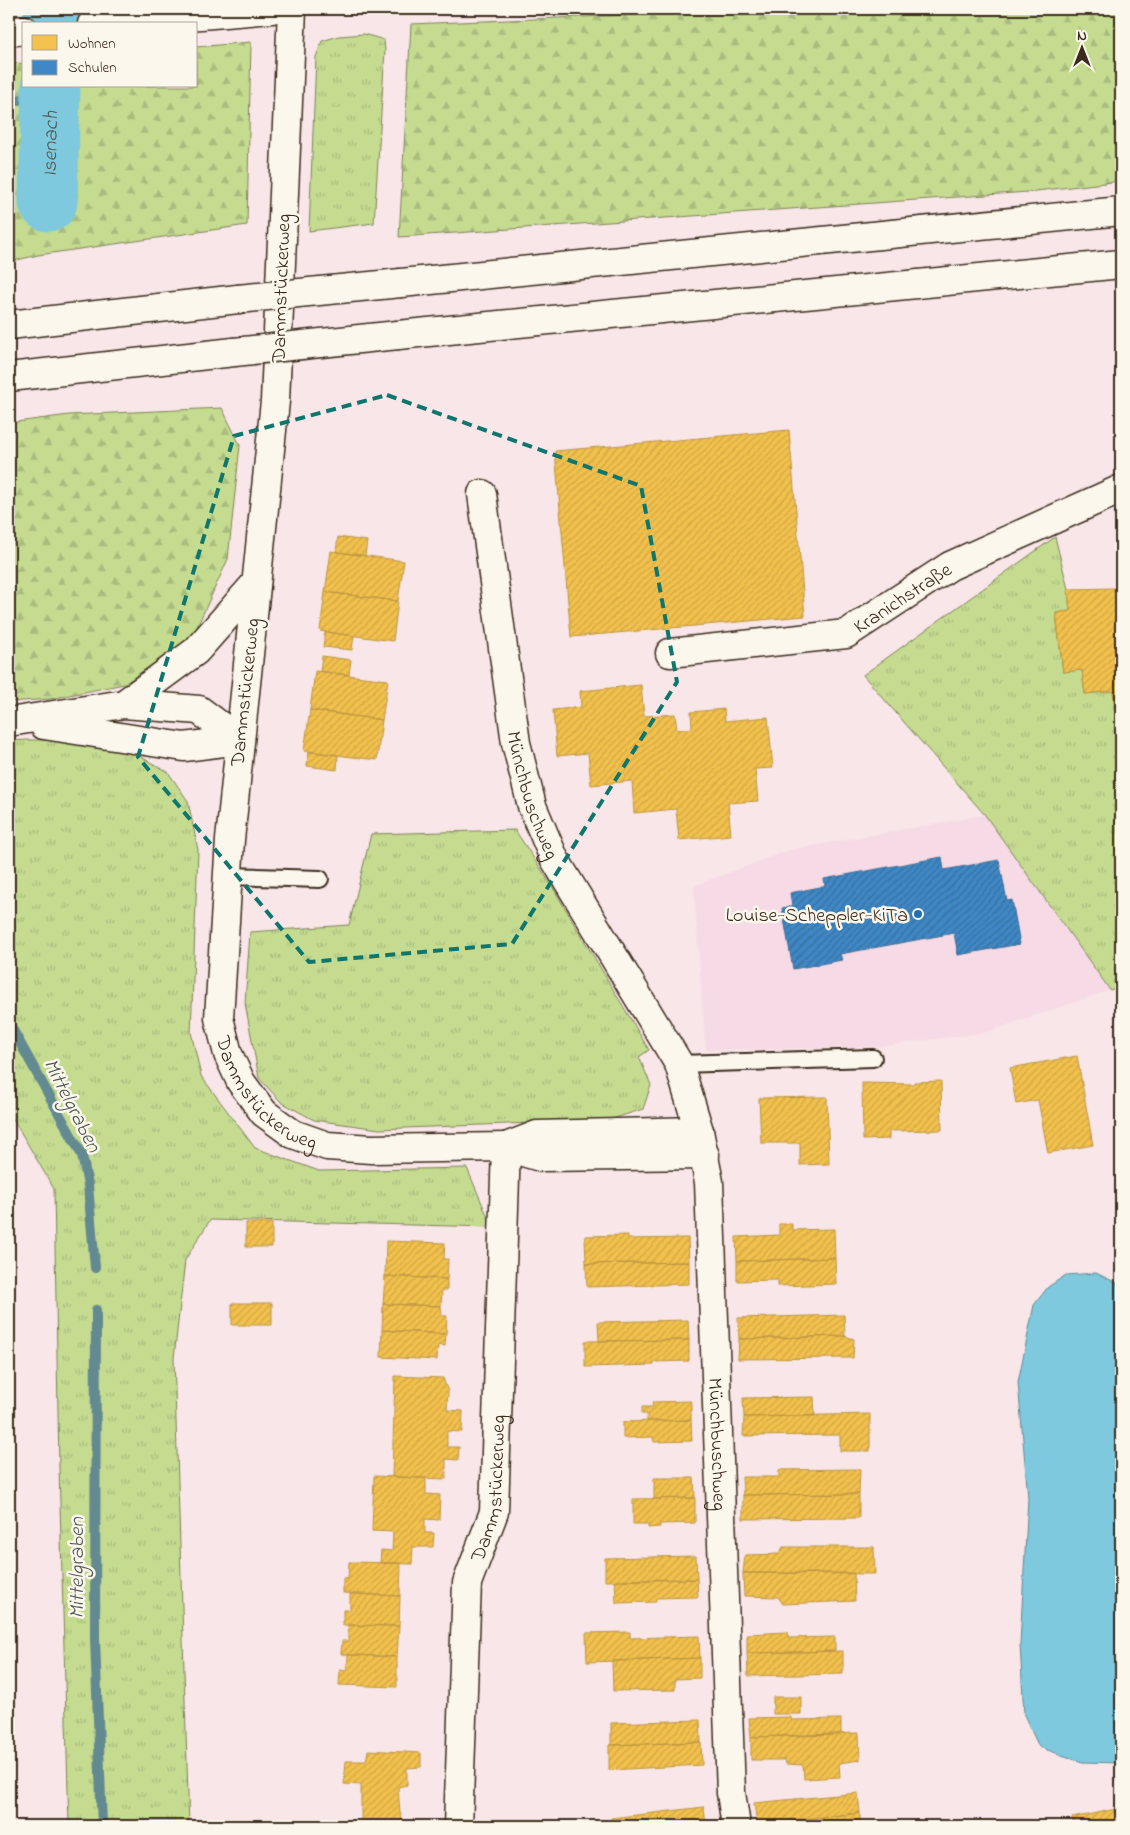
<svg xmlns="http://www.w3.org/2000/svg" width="1130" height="1835" viewBox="0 0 1130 1835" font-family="'Indie Flower',sans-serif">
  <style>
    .built { fill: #f6dae5 }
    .grass { fill: url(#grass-tufts); stroke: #808257 }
    .forest { fill: url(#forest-firs); stroke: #808257 }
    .water { fill: #7ec9dd; stroke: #638991 }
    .homes { fill: url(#homes-hatch); stroke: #bb9440 }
    .schools { fill: url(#schools-hatch); stroke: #3e6c93 }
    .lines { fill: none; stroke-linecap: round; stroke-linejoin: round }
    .stream { stroke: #638991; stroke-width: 10 }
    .river { stroke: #7ec9dd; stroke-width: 59 }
    .service-casing { stroke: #3b2a1e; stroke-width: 20 }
    .minor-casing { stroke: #3b2a1e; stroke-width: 31 }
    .tertiary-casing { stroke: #3b2a1e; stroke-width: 31 }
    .trunk-casing { stroke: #3b2a1e; stroke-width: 31 }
    .service { stroke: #fbf7ec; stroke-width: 16 }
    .minor { stroke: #fbf7ec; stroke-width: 28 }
    .tertiary { stroke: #fbf7ec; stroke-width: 28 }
    .trunk { stroke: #fbf7ec; stroke-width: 28 }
    .trunk-bridge-casing { stroke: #3b2a1e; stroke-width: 31; stroke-linecap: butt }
    .trunk-bridge { stroke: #fbf7ec; stroke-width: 28 }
    .marked { fill: none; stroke: #0f766e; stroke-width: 4; stroke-dasharray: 10 6; stroke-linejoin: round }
    .poi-dot { fill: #1f6fb2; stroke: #fbf7ec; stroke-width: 2 }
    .labels { text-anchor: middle; stroke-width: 5; stroke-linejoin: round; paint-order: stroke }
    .street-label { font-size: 20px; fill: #3b2a1e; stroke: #fbf7ec }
    .poi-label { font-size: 20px; fill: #3b2a1e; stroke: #fbf7ec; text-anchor: end }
    .water-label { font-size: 21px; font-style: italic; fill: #4f5a57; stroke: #fbf7ec }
  </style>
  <defs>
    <pattern id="grass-tufts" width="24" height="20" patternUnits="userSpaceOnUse" patternTransform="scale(1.25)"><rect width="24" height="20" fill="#c4db90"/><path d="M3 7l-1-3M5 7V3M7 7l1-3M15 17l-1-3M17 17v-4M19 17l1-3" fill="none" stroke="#a9bc7c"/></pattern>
    <pattern id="forest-firs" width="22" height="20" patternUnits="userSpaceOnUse" patternTransform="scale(1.25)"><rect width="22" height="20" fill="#c4db90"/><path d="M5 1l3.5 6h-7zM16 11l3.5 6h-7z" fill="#a9bc7c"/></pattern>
    <pattern id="homes-hatch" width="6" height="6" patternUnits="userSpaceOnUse" patternTransform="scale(1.25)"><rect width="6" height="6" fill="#f2c14e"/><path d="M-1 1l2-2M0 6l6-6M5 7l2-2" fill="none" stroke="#d0a644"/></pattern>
    <pattern id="schools-hatch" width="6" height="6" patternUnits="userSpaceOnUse" patternTransform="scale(1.25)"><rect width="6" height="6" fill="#3f88c5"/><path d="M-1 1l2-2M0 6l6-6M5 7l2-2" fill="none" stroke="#366f9f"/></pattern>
  </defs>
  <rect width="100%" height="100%" fill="#f8e6e8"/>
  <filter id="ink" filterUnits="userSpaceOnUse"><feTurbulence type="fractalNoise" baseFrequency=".02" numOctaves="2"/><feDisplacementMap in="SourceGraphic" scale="10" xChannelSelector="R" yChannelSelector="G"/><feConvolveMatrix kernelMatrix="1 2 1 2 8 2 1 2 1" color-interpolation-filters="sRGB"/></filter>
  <g filter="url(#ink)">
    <!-- built -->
    <path class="built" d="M 985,815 L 1110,990 L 987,1032 L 874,1047 L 706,1050 L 694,886 L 790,850 Z"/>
    <!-- grass -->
    <path class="grass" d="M 364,34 L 384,40 L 385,50 L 374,223 L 309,231 L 316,57 L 322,41 L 339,36 Z
      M 1055,537 L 1068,589 L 1070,611 L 1056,613 L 1063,672 L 1082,670 L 1085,694 L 1113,691 L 1117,723 L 1121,723 L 1121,986 L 1110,990 L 985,815 L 863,675 Z
      M 28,740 L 90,740 L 132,752 L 168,772 L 188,801 L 198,850 L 191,1032 L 201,1076 L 255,1148 L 319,1171 L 467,1168 L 492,1227 L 210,1220 L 185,1260 L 174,1358 L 189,1826 L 69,1826 L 59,1467 L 54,1189 L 9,1112 L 9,741 Z
      M 515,830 L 552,886 L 649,1050 L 639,1057 L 651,1085 L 643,1109 L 609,1120 L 379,1129 L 314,1120 L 281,1102 L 259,1078 L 245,1003 L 250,932 L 349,925 L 371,834 Z"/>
    <!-- forest -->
    <path class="forest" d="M 776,9 L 1121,9 L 1121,181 L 1028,192 L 399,237 L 411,24 Z
      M 251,42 L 247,225 L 38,255 L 9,262 L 9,64 L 24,63 L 24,86 L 196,86 L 196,47 Z
      M 222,408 L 240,445 L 228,559 L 192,638 L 124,684 L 50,699 L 9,702 L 9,423 L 69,415 Z"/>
    <!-- water -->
    <path class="water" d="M 1096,1273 L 1121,1285 L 1121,1763 L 1082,1762 L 1039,1747 L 1024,1715 L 1020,1644 L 1028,1498 L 1018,1382 L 1034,1305 L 1048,1287 L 1066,1275 Z"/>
    <!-- homes -->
    <path class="homes" d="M 789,430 L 805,616 L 571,637 L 555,451 Z
      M 338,537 L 367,541 L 365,556 L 336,552 Z
      M 331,551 L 404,561 L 398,601 L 325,592 Z
      M 1114,588 L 1118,620 L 1121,619 L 1121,723 L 1117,723 L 1113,691 L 1085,694 L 1082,670 L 1063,672 L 1056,613 L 1070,611 L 1068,589 Z
      M 325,592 L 398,601 L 393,641 L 320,631 Z
      M 325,632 L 354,636 L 352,650 L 323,647 Z
      M 322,656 L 351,660 L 349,675 L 320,671 Z
      M 315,671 L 388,680 L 382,720 L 310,710 Z
      M 641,685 L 644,716 L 675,714 L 677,730 L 692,728 L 691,712 L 724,709 L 725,721 L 768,717 L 773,768 L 755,769 L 758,801 L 728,803 L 731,835 L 679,840 L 676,809 L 634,813 L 632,781 L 591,785 L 588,753 L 557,756 L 553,710 L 581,707 L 580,691 Z
      M 310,710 L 382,720 L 377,760 L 304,751 Z
      M 309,751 L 338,755 L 337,770 L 307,766 Z
      M 1077,1056 L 1093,1145 L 1048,1153 L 1038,1100 L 1016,1104 L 1010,1068 Z
      M 941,1081 L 942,1130 L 889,1131 L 889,1139 L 863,1140 L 862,1083 L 914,1084 L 914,1082 Z
      M 827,1097 L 829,1164 L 800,1165 L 800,1143 L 761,1143 L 759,1098 Z
      M 246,1223 L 272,1223 L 272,1247 L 246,1247 Z
      M 779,1224 L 792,1224 L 792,1230 L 834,1229 L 835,1258 L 737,1261 L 736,1237 L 779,1235 Z
      M 628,1235 L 628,1239 L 688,1238 L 689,1262 L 586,1264 L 585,1236 Z
      M 386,1241 L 445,1243 L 444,1259 L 448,1259 L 447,1279 L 385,1276 Z
      M 835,1258 L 836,1284 L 778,1286 L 778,1280 L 737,1281 L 737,1261 Z
      M 689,1262 L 689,1284 L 587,1287 L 586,1264 Z
      M 385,1276 L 447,1279 L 447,1290 L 442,1290 L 441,1306 L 383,1304 Z
      M 232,1303 L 272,1303 L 272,1325 L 232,1325 Z
      M 383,1304 L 441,1306 L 442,1316 L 447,1316 L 446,1334 L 382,1330 Z
      M 844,1315 L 845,1336 L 739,1339 L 738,1318 Z
      M 688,1320 L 689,1340 L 599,1341 L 598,1322 Z
      M 382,1330 L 446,1334 L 445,1346 L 438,1345 L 437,1360 L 381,1357 Z
      M 845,1336 L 854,1339 L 853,1358 L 738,1359 L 739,1339 Z
      M 689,1340 L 689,1361 L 654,1362 L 654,1365 L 585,1367 L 585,1341 Z
      M 395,1376 L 443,1378 L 448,1392 L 447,1410 L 463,1411 L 462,1432 L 447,1431 L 447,1447 L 459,1447 L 458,1460 L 446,1459 L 446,1479 L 392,1477 Z
      M 814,1397 L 815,1416 L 744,1417 L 743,1398 Z
      M 691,1401 L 691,1420 L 647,1421 L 647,1414 L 642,1414 L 642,1407 L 653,1407 L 652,1402 Z
      M 870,1414 L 870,1451 L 840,1451 L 840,1435 L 743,1436 L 744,1417 Z
      M 691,1420 L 692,1441 L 654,1442 L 653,1437 L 623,1438 L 623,1422 Z
      M 860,1469 L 859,1494 L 743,1495 L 742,1477 L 779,1477 L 779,1470 Z
      M 374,1476 L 426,1478 L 426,1494 L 440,1495 L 439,1520 L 425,1519 L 425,1533 L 434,1533 L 433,1547 L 413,1547 L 412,1564 L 380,1563 L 381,1550 L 392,1551 L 393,1532 L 372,1531 Z
      M 654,1478 L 694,1478 L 695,1498 L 654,1499 Z
      M 859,1494 L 859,1518 L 743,1519 L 743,1495 Z
      M 695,1498 L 695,1523 L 660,1524 L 660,1527 L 648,1528 L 648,1524 L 633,1524 L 633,1499 Z
      M 783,1547 L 874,1547 L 875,1574 L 743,1573 L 745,1555 L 779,1554 Z
      M 696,1556 L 697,1579 L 605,1581 L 605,1558 Z
      M 349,1562 L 401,1563 L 400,1596 L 343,1593 L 343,1578 L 348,1579 Z
      M 743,1573 L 854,1573 L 855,1601 L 783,1604 L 778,1597 L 744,1596 Z
      M 697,1579 L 698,1597 L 656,1598 L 656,1602 L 616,1603 L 615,1580 Z
      M 350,1594 L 400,1596 L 399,1626 L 343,1625 L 343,1610 L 350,1610 Z
      M 348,1625 L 399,1626 L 397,1657 L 341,1654 L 342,1641 L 348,1641 Z
      M 630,1632 L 630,1638 L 699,1636 L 700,1658 L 587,1662 L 586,1633 Z
      M 788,1632 L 789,1638 L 835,1637 L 835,1651 L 747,1653 L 747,1634 Z
      M 843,1651 L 843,1674 L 748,1676 L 747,1653 Z
      M 348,1655 L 397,1657 L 397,1687 L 339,1685 L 340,1670 L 347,1671 Z
      M 700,1658 L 700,1678 L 675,1679 L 675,1690 L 613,1691 L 612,1661 Z
      M 773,1697 L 801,1697 L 801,1714 L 773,1714 Z
      M 791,1717 L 791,1720 L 841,1719 L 841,1735 L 751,1737 L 749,1718 Z
      M 700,1720 L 701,1742 L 611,1745 L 611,1723 Z
      M 859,1733 L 860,1760 L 839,1763 L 840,1777 L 804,1779 L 803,1765 L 786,1764 L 785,1760 L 751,1760 L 751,1737 Z
      M 701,1742 L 702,1765 L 609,1770 L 609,1745 Z
      M 368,1750 L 421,1753 L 421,1767 L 407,1768 L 407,1785 L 398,1787 L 400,1813 L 406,1826 L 342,1826 L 342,1822 L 361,1822 L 361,1785 L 344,1784 L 346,1761 L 366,1761 Z
      M 858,1793 L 860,1813 L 757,1824 L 754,1803 Z
      M 704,1807 L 706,1826 L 612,1826 L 611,1818 Z
      M 1121,1808 L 1121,1826 L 1074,1826 L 1072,1818 Z
      M 860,1813 L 860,1826 L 757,1826 L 757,1824 Z"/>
    <!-- schools -->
    <path class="schools" d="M 942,857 L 944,870 L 999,860 L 1007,901 L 1012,900 L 1020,944 L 958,955 L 954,933 L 840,954 L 842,960 L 793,969 L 782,908 L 792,906 L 790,893 L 825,886 L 824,879 Z"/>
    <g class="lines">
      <!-- stream -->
      <path class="stream" d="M 9,104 L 51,88
        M 9,1023 L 82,1155 L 88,1185 L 95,1268
        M 96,1310 L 95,1639 L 102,1826"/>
      <!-- river -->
      <g class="river">
        <path d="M 53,24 L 53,9"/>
        <path id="s1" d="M 48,202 L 51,86"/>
      </g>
      <!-- service casing -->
      <g class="service-casing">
        <path id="service" d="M 228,876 L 320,879
          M 679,1064 L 873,1058"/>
      </g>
      <!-- minor casing -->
      <g class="minor-casing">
        <g id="minor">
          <path id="s2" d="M 292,9 L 275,401 L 230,840 L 219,1018 L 228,1054 L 241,1082 L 264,1113 L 293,1134 L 327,1146 L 371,1149 L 506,1147 L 540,1157 L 705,1155"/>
          <path id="s3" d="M 482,494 L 516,743 L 532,806 L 554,858 L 679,1064 L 699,1131 L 709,1182 L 731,1793 L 736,1826"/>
          <path id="s4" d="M 670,653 L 846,634 L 950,566 L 1121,489"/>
          <path d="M 506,1147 L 537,1135 L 699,1131"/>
          <path id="s5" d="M 458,1826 L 467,1583 L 494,1512 L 506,1147"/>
        </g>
      </g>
      <!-- tertiary casing -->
      <g class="tertiary-casing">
        <path id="tertiary" d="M 92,24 L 272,9
          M 9,32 L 24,30"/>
      </g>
      <!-- trunk casing -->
      <g class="trunk-casing">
        <path id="trunk" d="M 401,283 L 1121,211
          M 9,325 L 238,299
          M 398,335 L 1121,264
          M 9,377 L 234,352
          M 124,704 L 199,710 L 239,740
          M 9,722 L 124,704 L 196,651 L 256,583
          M 44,725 L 184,747 L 239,740"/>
      </g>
      <!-- service -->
      <use href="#service" class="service"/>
      <!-- minor -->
      <use href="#minor" class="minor"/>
      <!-- tertiary -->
      <use href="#tertiary" class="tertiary"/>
      <!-- trunk -->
      <use href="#trunk" class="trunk"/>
      <!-- trunk-bridge casing -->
      <g class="trunk-bridge-casing">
        <path id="trunk-bridge" d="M 238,299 L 401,283
          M 234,352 L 398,335"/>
      </g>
      <!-- trunk-bridge -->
      <use href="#trunk-bridge" class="trunk-bridge"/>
    </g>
  </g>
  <!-- marked area -->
  <path class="marked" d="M 387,395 L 641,486 L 677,682 L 512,944 L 309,962 L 138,757 L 234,436 Z"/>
  <!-- markers -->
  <circle class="poi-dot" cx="918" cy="914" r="5"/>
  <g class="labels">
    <!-- street labels -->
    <g class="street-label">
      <text transform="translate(280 288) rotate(-88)" y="7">Dammstückerweg</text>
      <text dy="7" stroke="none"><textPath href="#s4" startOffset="244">Kranichstraße</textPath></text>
      <text transform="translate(244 692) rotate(-84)" y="7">Dammstückerweg</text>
      <text dy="7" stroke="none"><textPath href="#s3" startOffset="306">Münchbuschweg</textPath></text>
      <text dy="7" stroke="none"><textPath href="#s2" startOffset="1105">Dammstückerweg</textPath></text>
      <text dy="7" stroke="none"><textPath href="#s3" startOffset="998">Münchbuschweg</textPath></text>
      <text dy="7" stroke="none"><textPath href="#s5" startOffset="342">Dammstückerweg</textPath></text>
    </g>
    <!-- poi labels -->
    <g class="poi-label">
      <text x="908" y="921">Louise-Scheppler-KiTa</text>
    </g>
    <!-- water labels -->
    <g class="water-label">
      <text dy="7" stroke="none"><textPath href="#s1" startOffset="58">Isenach</textPath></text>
      <text transform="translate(73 1105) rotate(63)" y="7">Mittelgraben</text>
      <text transform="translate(76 1568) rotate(-90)" y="7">Mittelgraben</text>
    </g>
  </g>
  <!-- margin -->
  <rect width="1130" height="1835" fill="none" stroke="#fbf7ec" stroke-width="30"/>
  <rect x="15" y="15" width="1100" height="1805" fill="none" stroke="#3b2a1e" stroke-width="2" filter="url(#ink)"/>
  <!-- legend -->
  <rect x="22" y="22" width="175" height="65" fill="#fbf7ec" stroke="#aea59a"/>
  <rect x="32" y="35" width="25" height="15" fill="#f2c14e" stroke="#aea59a"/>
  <text x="68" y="48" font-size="15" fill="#3b2a1e">Wohnen</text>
  <rect x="32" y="60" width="25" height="15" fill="#3f88c5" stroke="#aea59a"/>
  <text x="68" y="72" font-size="15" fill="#3b2a1e">Schulen</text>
  <!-- north arrow -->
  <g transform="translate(1082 48)" stroke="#fbf7ec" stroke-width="4" paint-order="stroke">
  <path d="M0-4L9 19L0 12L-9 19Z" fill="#3b2a1e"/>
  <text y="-8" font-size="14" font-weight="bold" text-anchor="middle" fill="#3b2a1e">N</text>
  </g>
</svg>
